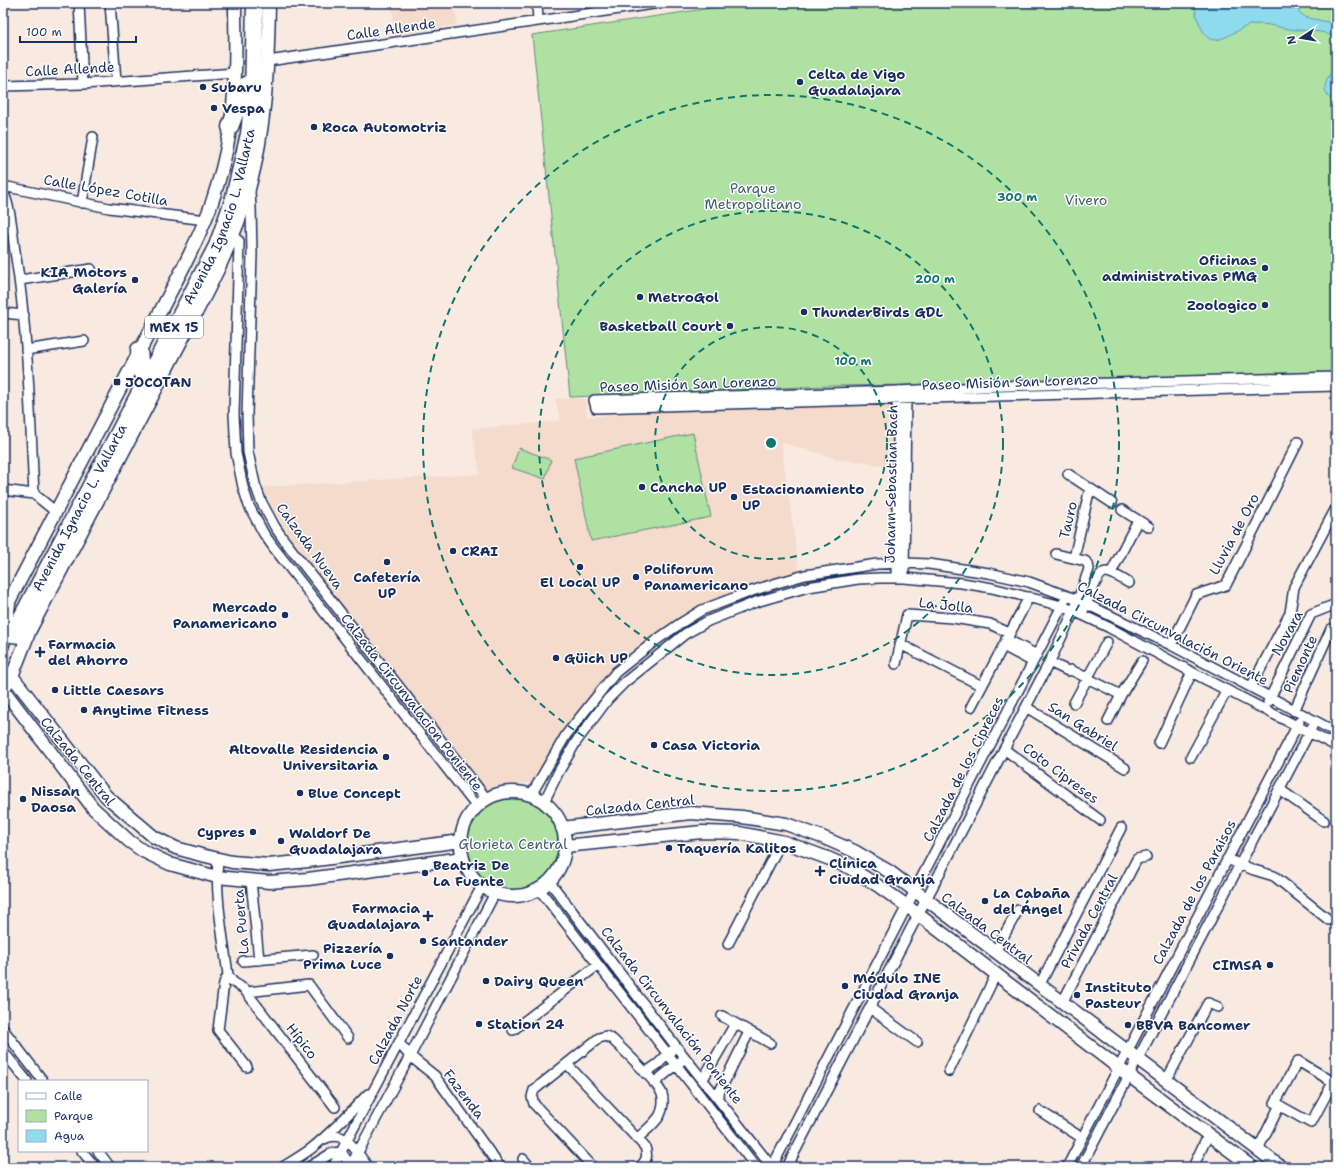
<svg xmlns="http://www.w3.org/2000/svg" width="1339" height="1170" viewBox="0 0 1339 1170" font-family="'Shantell Sans',sans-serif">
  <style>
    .built { fill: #f4dbcc }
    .green { fill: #afe1a2; stroke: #658880 }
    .water { fill: #8edbed; stroke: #6096b4 }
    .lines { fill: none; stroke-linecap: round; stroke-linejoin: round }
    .street-casing { stroke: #1b2f5e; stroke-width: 12 }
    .secondary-casing { stroke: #1b2f5e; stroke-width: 15 }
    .highway-casing { stroke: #1b2f5e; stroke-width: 19 }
    .street { stroke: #fff; stroke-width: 9 }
    .secondary { stroke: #fff; stroke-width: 12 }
    .highway { stroke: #fff; stroke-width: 16 }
    .ring { fill: none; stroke: #0f766e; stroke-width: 2; stroke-dasharray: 7 5 }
    .poi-dot { fill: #1b2f5e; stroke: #fff; stroke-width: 1.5 }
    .labels { text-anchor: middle; stroke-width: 3; stroke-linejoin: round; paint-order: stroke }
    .shield { fill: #fff; stroke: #5f6d8e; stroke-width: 1 }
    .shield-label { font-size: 13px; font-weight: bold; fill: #1b2f5e }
    .street-label { font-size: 14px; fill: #1b2f5e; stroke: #fff }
    .poi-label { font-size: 14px; font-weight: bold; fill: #1b2f5e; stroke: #fff; text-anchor: start }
    .park-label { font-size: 14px; fill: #405c6f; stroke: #fff }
    .centre { fill: #0f766e; stroke: #fff; stroke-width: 2 }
    .ring-label { font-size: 12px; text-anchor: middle; font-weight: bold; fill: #0f766e; stroke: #fff; stroke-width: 3; stroke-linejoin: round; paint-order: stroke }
  </style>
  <rect width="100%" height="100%" fill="#f8eae1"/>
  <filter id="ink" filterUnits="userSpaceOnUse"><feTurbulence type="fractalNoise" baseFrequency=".025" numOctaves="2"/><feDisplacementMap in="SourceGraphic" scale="8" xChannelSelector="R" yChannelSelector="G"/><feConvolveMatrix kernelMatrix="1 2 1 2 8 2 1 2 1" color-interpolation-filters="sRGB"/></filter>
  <g filter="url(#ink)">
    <!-- built -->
    <path class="built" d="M 392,3 L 454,3 L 457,25 L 394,35 Z
      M 585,398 L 587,417 L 736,406 L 894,401 L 895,469 L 867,462 L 841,460 L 781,442 L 799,571 L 724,598 L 685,615 L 631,651 L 564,734 L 530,783 L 498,785 L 485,791 L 298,551 L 271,505 L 263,487 L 480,474 L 472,429 L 561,421 L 555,399 Z"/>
    <!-- green -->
    <path class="green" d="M 744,3 L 1336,3 L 1336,374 L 917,385 L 826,386 L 570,397 L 532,35 Z
      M 693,433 L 711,517 L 591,541 L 574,458 Z
      M 519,448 L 551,460 L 545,479 L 512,468 Z
      M466 844a47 47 0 1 1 94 0a47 47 0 1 1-94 0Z"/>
    <!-- water -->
    <path class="water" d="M 1196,3 L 1299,3 L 1299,12 L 1305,17 L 1336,24 L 1336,40 C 1326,28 1303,32 1289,29 C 1277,27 1263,22 1250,25 C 1239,28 1220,44 1210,39 C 1206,37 1204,33 1202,29 C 1198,21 1194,12 1196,3 Z
      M 1336,64 L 1336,103 C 1317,92 1327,78 1336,64 Z"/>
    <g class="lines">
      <!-- street casing -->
      <g class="street-casing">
        <path id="street" d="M 79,3 L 83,84
          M 110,3 L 116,81
          M 537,3 L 538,21
          M 268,61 L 660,3
          M 3,86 L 83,84 L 235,73
          M 3,186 L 109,208 L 206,220
          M 3,191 C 11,209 12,231 15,251 C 28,331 30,413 34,494
          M 250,192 L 251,208 L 252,254 L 247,414 L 248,452 L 255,484 L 261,501 L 275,527 L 284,540 L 486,798
          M 82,203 L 93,137
          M 232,237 L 239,241 L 239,244 L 234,414 L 236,453 L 243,487 L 249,506 L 264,534 L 274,548 L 476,806
          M 20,280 L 91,269
          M 3,313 L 24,315
          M 26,350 L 84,341
          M 1336,377 L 1003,386 L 897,391 L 594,400 L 596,408 L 1336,386
          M 1068,474 L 1112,503
          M 3,490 L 34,494 L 56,512
          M 1122,510 L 1149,527
          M 1074,558 L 1090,488
          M 1111,573 L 1138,520
          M 896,578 L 898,441 L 897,395
          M 904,578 L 906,394
          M 1084,609 C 1088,602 1097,572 1106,572 C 1113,572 1123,580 1129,583
          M 1006,639 L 1037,655
          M 900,644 L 982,686
          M 1171,645 L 1196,595 L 1226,585 L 1298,442
          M 1003,646 L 1033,662
          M 1049,662 L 1068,671 L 1071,670 L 1121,695
          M 896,664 L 907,615 L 953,618 L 990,624 L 1009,633
          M 1251,687 L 1290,613 L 1294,587 L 1336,508
          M 1268,702 L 1311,614 L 1336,604
          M 1074,703 L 1107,642
          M 971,707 L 1029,597
          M 1026,707 L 1125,768
          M 1294,711 L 1331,629
          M 1108,721 L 1121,695 L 1142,661
          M 1159,743 L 1192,672
          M 1004,749 L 1100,820
          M 1191,757 L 1227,690
          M 1279,789 L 1324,821
          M 531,795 L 566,735 L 616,672 L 655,641 L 681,623 L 702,610 L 752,591 L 777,583 L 805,575 L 877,564 L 904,563 L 929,564 L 989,573 L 1029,582 L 1078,600 L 1171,645 L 1336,732
          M 544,802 L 558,773 L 576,742 L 608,699 L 625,682 L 685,634 L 708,621 L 756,602 L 808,587 L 858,579 L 880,578 L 904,578 L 962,583 L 992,588 L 1062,606 L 1074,611 L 1108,627 L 1201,677 L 1336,746
          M 218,859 C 215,897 223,936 228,975 L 224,983 L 218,1030 L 247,1067
          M 1227,859 L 1254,870 L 1274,876 L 1329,920
          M 251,881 L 259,960
          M 549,881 L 675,1045 L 772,1167
          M 539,889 L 756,1167
          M 728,944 L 781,842
          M 995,952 L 1018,910
          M 243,961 L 313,955
          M 228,975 L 233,982 L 244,989 L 335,1107
          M 1039,986 L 1121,828
          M 247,992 L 309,985 L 348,1038
          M 1062,1003 L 1137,859 L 1146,857
          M 870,1008 L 917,1042
          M 722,1016 L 770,1043
          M 3,1029 L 43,1081
          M 513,1030 L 598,965
          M 399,1043 L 410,1056 L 435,1076 L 500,1167
          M 3,1051 L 27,1081
          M 1298,1061 L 1333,1082 L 1311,1123 L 1275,1103 Z
          M 567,1064 L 645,1147 C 648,1156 647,1161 639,1167
          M 949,1071 L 996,974
          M 645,1073 L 658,1064 L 671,1051
          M 703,1079 L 735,1024
          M 1166,1081 L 1208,1003 L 1218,1007
          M 654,1083 L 681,1061
          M 717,1097 L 749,1032
          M 1040,1111 L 1082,1138
          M 324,1139 C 347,1128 356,1152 368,1167
          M 1258,1149 L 1280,1105
          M 82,1151 L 95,1167
          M 98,1151 L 110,1167
          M 523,1159 L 530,1167
          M 283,1167 C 292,1161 303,1155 312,1148 C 332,1132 350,1113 368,1094
          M 309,1167 L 332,1153 L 341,1152 L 352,1167
          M 333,1167 L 482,886
          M 350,1167 L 410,1056 L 495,893
          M 593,1167 L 534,1104 L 532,1097 L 534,1090 L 599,1038 L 606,1036 L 612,1039 C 622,1049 658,1082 662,1094 C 664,1100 663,1109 660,1115 C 655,1124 645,1131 637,1139
          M 772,1167 L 1064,602
          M 787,1167 L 1052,657 L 1074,611 L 1089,569 L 1088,564 L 1085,561 L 1056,554
          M 1067,1167 L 1299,722
          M 1081,1167 L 1312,727
          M 1193,1167 L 1208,1135"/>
      </g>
      <!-- secondary casing -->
      <g class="secondary-casing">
        <path id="secondary" d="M 3,613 L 184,266 C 195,243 207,220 214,196 C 227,157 234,114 235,73 C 236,50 235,26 235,3
          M 5,630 L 12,636 L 20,637 L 30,630
          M 3,645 L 9,604
          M 5,675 L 12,676 L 106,796 L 154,837 L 176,848 L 201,855 L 232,862 L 269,865 L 308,861 L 461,841
          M 3,689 L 12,676 L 30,630 C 75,544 120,458 165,372 C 195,313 231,254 249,189 C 266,128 268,66 269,3
          M 3,689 L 93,808 L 129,841 L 143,851 L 170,864 L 217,877 L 269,882 L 308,879 L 463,858
          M461 844a52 52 0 1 1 104 0a52 52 0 1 1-104 0Z
          M 562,828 L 691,813 L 742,817 L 786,824 L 822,837 L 854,851 L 890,872 L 1281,1167
          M 565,846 L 702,832 L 739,833 L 784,842 L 830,859 L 850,868 L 880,887 L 907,906 L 1128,1075 L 1252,1167"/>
      </g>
      <!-- highway casing -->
      <g class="highway-casing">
        <g id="highway">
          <path d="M 230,127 L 246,85"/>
          <path d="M 139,350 L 141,372"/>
          <path id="s1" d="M 16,628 L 217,246 L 233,201 L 249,134 L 253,97 L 255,3"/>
        </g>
      </g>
      <!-- street -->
      <use href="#street" class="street"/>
      <!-- secondary -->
      <use href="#secondary" class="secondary"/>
      <!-- highway -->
      <use href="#highway" class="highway"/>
    </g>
  </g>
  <!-- distance rings -->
  <g class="ring">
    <circle cx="771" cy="443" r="116"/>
    <circle cx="771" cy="443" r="232"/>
    <circle cx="771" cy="443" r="348"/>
  </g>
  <!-- markers -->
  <g class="poi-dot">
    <circle cx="800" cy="82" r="4"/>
    <circle cx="203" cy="87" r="4"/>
    <circle cx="214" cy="108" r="4"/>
    <circle cx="314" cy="127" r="4"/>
    <circle cx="1265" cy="268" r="4"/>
    <circle cx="135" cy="280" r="4"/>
    <circle cx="640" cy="297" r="4"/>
    <circle cx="1265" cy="305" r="4"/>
    <circle cx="804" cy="312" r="4"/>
    <circle cx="730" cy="326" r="4"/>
    <rect x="113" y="378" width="8" height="8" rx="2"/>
    <circle cx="642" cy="487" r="4"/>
    <circle cx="734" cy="497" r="4"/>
    <circle cx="453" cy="551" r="4"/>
    <circle cx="387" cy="562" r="4"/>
    <circle cx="580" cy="567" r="4"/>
    <circle cx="636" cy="577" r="4"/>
    <circle cx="285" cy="615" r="4"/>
    <path d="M38 646h4v4h4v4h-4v4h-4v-4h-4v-4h4z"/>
    <circle cx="556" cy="658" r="4"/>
    <circle cx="55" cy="690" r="4"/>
    <circle cx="84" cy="710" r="4"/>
    <circle cx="654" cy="745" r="4"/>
    <circle cx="386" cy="757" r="4"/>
    <circle cx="300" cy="793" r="4"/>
    <circle cx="23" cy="799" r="4"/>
    <circle cx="253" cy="832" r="4"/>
    <circle cx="281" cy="841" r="4"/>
    <circle cx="669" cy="848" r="4"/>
    <path d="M818 865h4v4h4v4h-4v4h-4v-4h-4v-4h4z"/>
    <circle cx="425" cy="873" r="4"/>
    <circle cx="985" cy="901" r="4"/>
    <path d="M426 910h4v4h4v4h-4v4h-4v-4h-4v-4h4z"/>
    <circle cx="423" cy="941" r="4"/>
    <circle cx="390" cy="956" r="4"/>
    <circle cx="1270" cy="965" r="4"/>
    <circle cx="486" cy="981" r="4"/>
    <circle cx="845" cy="986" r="4"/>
    <circle cx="1077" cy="995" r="4"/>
    <circle cx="479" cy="1024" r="4"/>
    <circle cx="1128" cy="1025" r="4"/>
  </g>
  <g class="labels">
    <!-- shield labels -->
    <rect class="shield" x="145" y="316" width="58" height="22" rx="3"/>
    <g class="shield-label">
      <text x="174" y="332">MEX 15</text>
    </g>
    <!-- street labels -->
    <g class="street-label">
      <text transform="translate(391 29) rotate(-8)" y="5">Calle Allende</text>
      <text transform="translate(70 69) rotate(-3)" y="5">Calle Allende</text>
      <text transform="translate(106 190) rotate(10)" y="5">Calle López Cotilla</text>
      <text dy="5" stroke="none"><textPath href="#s1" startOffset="460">Avenida Ignacio L. Vallarta</textPath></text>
      <text transform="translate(1010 382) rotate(-2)" y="5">Paseo Misión San Lorenzo</text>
      <text transform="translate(688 384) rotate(-2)" y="5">Paseo Misión San Lorenzo</text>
      <text transform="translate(891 484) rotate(-89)" y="5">Johann Sebastian Bach</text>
      <text dy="5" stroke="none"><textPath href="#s1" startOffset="136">Avenida Ignacio L. Vallarta</textPath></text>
      <text transform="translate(1068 520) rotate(-77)" y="5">Tauro</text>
      <text transform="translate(1234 534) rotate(-62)" y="5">Lluvia de Oro</text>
      <text transform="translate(310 546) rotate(54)" y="5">Calzada Nueva</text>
      <text transform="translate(946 605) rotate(6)" y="5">La Jolla</text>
      <text transform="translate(1173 633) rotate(27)" y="5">Calzada Circunvalación Oriente</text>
      <text transform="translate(1287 633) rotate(-61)" y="5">Novara</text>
      <text transform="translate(1300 664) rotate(-65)" y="5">Piemonte</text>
      <text transform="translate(412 702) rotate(52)" y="5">Calzada Circunvalacion Poniente</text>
      <text transform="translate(1083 726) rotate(32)" y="5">San Gabriel</text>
      <text transform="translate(78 761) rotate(51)" y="5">Calzada Central</text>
      <text transform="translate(963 769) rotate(-63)" y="5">Calzada de los Cipreces</text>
      <text transform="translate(1061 773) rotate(37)" y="5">Coto Cipreses</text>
      <text transform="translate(640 805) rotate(-6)" y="5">Calzada Central</text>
      <text transform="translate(1194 892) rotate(-62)" y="5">Calzada de los Paraisos</text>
      <text transform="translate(1089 921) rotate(-62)" y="5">Privada Central</text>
      <text transform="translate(241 922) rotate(-95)" y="5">La Puerta</text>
      <text transform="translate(987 928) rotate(37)" y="5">Calzada Central</text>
      <text transform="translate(672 1015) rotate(52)" y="5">Calzada Circunvalación Poniente</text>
      <text transform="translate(395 1020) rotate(-62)" y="5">Calzada Norte</text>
      <text transform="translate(302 1041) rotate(52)" y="5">Hípico</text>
      <text transform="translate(464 1094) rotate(53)" y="5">Fazenda</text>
    </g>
    <!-- poi labels -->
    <g class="poi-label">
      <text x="808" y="79">Celta de Vigo<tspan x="808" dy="16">Guadalajara</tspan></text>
      <text x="211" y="92">Subaru</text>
      <text x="222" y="113">Vespa</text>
      <text x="322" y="132">Roca Automotriz</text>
      <text x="1257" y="265" text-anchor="end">Oficinas<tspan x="1257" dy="16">administrativas PMG</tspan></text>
      <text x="127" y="277" text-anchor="end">KIA Motors<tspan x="127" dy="16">Galería</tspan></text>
      <text x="648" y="302">MetroGol</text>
      <text x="1257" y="310" text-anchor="end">Zoologico</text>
      <text x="812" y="317">ThunderBirds GDL</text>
      <text x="722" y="331" text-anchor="end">Basketball Court</text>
      <text x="125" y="387">JOCOTAN</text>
      <text x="650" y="492">Cancha UP</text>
      <text x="742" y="494">Estacionamiento<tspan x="742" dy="16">UP</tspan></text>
      <text x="461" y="556">CRAI</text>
      <text x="644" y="574">Poliforum<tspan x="644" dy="16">Panamericano</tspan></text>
      <text x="387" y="582" text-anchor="middle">Cafetería<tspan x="387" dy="16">UP</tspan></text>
      <text x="580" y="587" text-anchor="middle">El Local UP</text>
      <text x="277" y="612" text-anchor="end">Mercado<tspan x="277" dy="16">Panamericano</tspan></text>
      <text x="48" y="649">Farmacia<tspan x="48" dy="16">del Ahorro</tspan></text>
      <text x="564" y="663">Güich UP</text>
      <text x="63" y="695">Little Caesars</text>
      <text x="92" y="715">Anytime Fitness</text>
      <text x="662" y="750">Casa Victoria</text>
      <text x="378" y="754" text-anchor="end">Altovalle Residencia<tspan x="378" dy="16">Universitaria</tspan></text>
      <text x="31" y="796">Nissan<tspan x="31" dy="16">Daosa</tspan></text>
      <text x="308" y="798">Blue Concept</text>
      <text x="245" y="837" text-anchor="end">Cypres</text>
      <text x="289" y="838">Waldorf De<tspan x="289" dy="16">Guadalajara</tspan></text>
      <text x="677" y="853">Taquería Kalitos</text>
      <text x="829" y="868">Clínica<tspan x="829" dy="16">Ciudad Granja</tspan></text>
      <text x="433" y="870">Beatriz De<tspan x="433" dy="16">La Fuente</tspan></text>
      <text x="993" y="898">La Cabaña<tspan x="993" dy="16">del Ángel</tspan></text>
      <text x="420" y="913" text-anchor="end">Farmacia<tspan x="420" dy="16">Guadalajara</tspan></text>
      <text x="431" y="946">Santander</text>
      <text x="382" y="953" text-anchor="end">Pizzería<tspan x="382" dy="16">Prima Luce</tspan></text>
      <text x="1262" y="970" text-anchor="end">CIMSA</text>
      <text x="853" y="983">Módulo INE<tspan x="853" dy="16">Ciudad Granja</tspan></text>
      <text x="494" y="986">Dairy Queen</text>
      <text x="1085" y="992">Instituto<tspan x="1085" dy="16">Pasteur</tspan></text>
      <text x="487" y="1029">Station 24</text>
      <text x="1136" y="1030">BBVA Bancomer</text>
    </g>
    <!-- park labels -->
    <g class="park-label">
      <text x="753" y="193">Parque<tspan x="753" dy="16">Metropolitano</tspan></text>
      <text x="1086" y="205">Vivero</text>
      <text x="513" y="849">Glorieta Central</text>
    </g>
  </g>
  <circle cx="771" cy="443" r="6" class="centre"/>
  <g class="ring-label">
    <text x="1017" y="201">300 m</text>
    <text x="935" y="283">200 m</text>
    <text x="853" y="365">100 m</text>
  </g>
  <!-- margin -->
  <rect width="1339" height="1170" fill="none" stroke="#fff" stroke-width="16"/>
  <rect x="8" y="8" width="1323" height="1154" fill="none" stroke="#1b2f5e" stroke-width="1.5" filter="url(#ink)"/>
  <!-- legend -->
  <rect x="18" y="1080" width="130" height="72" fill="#ffffff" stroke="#a4acbf"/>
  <rect x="26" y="1093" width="20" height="6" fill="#ffffff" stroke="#a4acbf"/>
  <text x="54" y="1100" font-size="12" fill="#1b2f5e">Calle</text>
  <rect x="26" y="1110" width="20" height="12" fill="#afe1a2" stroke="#a4acbf"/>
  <text x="54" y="1120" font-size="12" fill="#1b2f5e">Parque</text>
  <rect x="26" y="1130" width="20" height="12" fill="#8edbed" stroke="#a4acbf"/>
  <text x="54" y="1140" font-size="12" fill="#1b2f5e">Agua</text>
  <!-- north arrow -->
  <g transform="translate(1301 38) rotate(258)" stroke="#ffffff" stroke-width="3" paint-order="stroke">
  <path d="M0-3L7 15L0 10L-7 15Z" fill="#1b2f5e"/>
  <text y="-6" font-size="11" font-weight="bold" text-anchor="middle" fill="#1b2f5e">N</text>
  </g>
  <!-- scale -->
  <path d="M20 36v6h116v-6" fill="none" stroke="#1b2f5e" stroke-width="2"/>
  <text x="26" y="36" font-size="12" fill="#1b2f5e" stroke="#ffffff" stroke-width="3" paint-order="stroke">100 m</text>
</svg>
